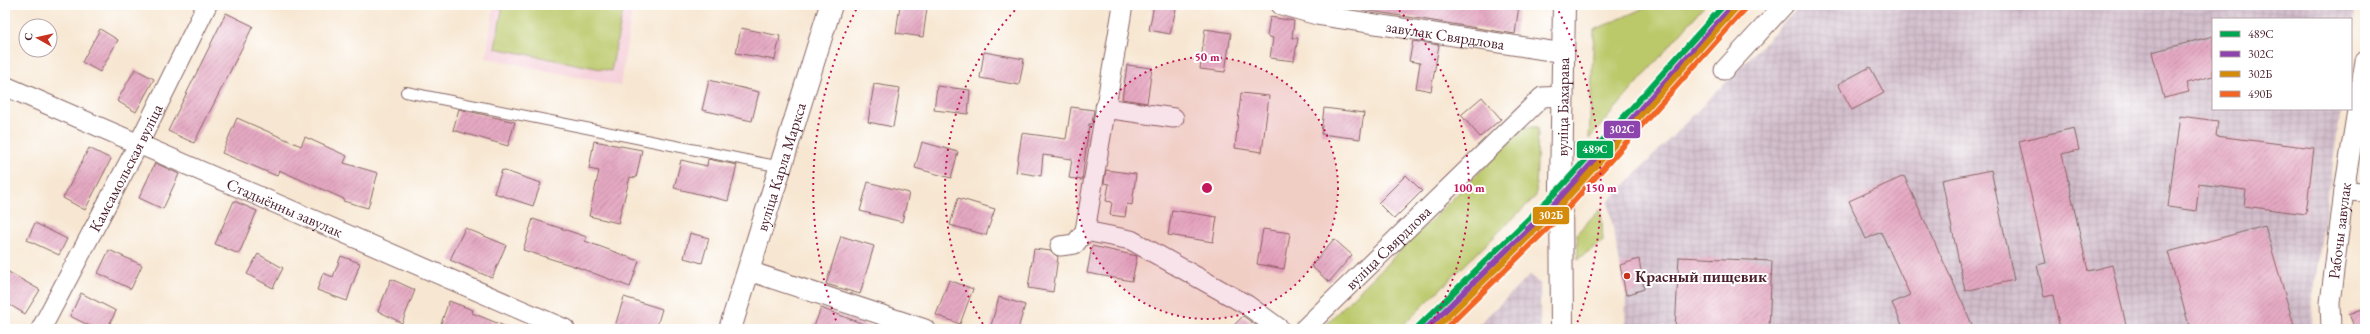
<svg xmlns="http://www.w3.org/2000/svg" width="2370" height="334" viewBox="0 0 2370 334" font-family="'EB Garamond',serif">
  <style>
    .built { fill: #f5cfd9 }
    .industrial { fill: url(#industrial-grid) }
    .green { fill: #bbc96b; stroke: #82744b }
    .building { fill: url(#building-hatch) }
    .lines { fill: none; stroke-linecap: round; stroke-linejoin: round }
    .lane-casing { stroke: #876565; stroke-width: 12 }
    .street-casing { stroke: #876565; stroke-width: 21 }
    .secondary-casing { stroke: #876565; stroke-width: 24 }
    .primary-casing { stroke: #876565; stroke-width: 24 }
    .lane { stroke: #fff; stroke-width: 10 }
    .street { stroke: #fff; stroke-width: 19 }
    .secondary { stroke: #fff; stroke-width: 22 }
    .primary { stroke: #fff; stroke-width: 22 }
    .rail-1-casing { stroke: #fff; stroke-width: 9 }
    .rail-2-casing { stroke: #fff; stroke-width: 9 }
    .rail-3-casing { stroke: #fff; stroke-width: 9 }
    .rail-4-casing { stroke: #fff; stroke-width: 9 }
    .rail-1 { stroke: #00a651; stroke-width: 6 }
    .rail-2 { stroke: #8e44ad; stroke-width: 6 }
    .rail-3 { stroke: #d48b09; stroke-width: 6 }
    .rail-4 { stroke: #f26522; stroke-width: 6 }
    .ring { fill: none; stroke: #c2185b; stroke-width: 2; stroke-dasharray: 2 4 }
    .poi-dot { fill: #c8321e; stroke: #fff; stroke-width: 1.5 }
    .labels { text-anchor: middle; stroke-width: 4; stroke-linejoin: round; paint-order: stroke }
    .street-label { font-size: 16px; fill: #4a1f2b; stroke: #fff }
    .poi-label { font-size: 16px; font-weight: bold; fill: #4a1f2b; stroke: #fff; text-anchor: start }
    .centre { fill: #c2185b; stroke: #fff; stroke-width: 2 }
    .ring-label { font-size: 12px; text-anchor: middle; font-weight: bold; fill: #c2185b; stroke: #fff; stroke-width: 4; stroke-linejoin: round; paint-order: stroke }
    .line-badge { stroke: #fff; stroke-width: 1.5 }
    .badge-label { font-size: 11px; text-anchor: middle; font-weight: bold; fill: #fff }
  </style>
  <defs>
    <pattern id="industrial-grid" width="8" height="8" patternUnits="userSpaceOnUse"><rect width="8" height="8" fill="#d1bdcb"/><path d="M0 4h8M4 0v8" fill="none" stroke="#b5a2ae"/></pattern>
    <pattern id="building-hatch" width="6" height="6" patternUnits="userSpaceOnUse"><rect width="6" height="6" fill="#e5a9c2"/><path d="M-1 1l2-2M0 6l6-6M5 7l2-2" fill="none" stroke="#bc899e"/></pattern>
  </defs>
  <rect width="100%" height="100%" fill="#fff"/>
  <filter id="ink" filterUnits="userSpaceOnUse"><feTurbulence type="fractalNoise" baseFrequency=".025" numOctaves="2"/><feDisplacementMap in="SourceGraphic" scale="8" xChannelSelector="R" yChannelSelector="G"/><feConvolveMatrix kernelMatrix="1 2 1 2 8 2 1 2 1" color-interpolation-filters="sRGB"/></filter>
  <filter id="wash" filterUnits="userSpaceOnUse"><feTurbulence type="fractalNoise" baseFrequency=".012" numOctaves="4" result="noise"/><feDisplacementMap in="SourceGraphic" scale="16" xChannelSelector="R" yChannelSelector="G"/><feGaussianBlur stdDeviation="0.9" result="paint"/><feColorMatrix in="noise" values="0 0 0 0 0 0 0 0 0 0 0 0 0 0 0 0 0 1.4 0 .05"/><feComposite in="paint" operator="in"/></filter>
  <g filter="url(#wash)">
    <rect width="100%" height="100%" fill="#f7e7d2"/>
    <!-- built -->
    <path class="built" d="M 494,5 L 633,5 L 620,86 L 486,58 Z"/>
    <!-- industrial -->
    <path class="industrial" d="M 1801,5 L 2356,5 L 2351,40 L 2351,19 L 2213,19 L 2213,109 L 2341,109 L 2313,296 L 2312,329 L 1625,329 L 1626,295 L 1608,202 Z
      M 1530,275 L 1540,284 L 1540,329 L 1474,329 Z"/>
    <!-- green -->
    <path class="green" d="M 503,5 L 624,5 L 611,71 L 495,48 Z
      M 1651,5 L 1705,5 L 1589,139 L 1594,30 Z
      M 1525,127 L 1538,127 L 1536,196 L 1399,329 L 1321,329 Z
      M 1601,208 L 1603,241 L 1578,259 L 1577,233 Z"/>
    <g id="blocks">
      <!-- building -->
      <path class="building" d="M 900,5 L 927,8 L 923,37 L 896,33 Z
        M 1154,5 L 1177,5 L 1170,34 L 1149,30 Z
        M 1333,5 L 1519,5 L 1515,34 Z
        M 226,13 L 253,26 L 194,143 L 168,131 Z
        M 1270,17 L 1294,21 L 1292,38 L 1298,38 L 1294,61 L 1270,58 L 1273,38 L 1267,36 Z
        M 741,28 L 780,36 L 775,60 L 736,53 Z
        M 100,29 L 118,40 L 100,72 L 82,62 Z
        M 1205,29 L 1231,33 L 1225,72 L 1200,69 Z
        M 2213,36 L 2213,76 L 2186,83 L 2189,92 L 2164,98 L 2152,52 Z
        M 1413,41 L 1439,45 L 1431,91 L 1416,88 L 1420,63 L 1409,61 Z
        M 984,52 L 1024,59 L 1019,85 L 980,78 Z
        M 1127,65 L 1152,68 L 1147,103 L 1122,99 Z
        M 1870,67 L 1884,93 L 1852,110 L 1838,84 Z
        M 135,69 L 154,79 L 136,112 L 117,101 Z
        M 709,80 L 759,92 L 752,121 L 702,110 Z
        M 874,84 L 900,88 L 893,127 L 868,122 Z
        M 937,86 L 970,90 L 968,114 L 934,110 Z
        M 1241,93 L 1269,96 L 1262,152 L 1235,148 Z
        M 1482,97 L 1501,119 L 1480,137 L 1461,115 Z
        M 1071,107 L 1094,110 L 1092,124 L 1089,124 L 1082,180 L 1069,178 L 1072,159 L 1043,155 L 1041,176 L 1016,172 L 1022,133 L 1066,139 Z
        M 1324,108 L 1364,113 L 1360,139 L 1321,134 Z
        M 459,109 L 515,122 L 508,146 L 453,130 Z
        M 2180,116 L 2218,121 L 2216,136 L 2314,148 L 2306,214 L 2244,206 L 2246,190 L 2199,184 L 2196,211 L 2168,207 Z
        M 237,118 L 301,146 L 305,137 L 347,156 L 344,163 L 378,173 L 368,208 L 343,201 L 344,199 L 279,170 L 277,176 L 222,153 Z
        M 2074,128 L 2079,150 L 2062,154 L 2088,271 L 2112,265 L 2127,329 L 2060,329 L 2053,295 L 2044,297 L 2037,265 L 2046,263 L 2019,141 Z
        M 594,141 L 642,150 L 636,178 L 630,177 L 618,223 L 589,216 L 599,171 L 589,169 Z
        M 922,142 L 958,152 L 951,178 L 915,168 Z
        M 89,148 L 111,159 L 85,210 L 63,198 Z
        M 708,159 L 737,165 L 728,201 L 674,188 L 681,160 L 707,166 Z
        M 155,163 L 179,174 L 163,209 L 139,198 Z
        M 502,170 L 541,183 L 533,206 L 494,193 Z
        M 1106,170 L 1136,174 L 1132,205 L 1127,204 L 1125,217 L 1110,215 L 1112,202 L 1106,201 L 1109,184 L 1104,183 Z
        M 1991,170 L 2014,280 L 1965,291 L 1942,180 Z
        M 1406,175 L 1422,191 L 1394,219 L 1378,203 Z
        M 1904,176 L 1963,304 L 1974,329 L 1904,329 L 1892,303 L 1910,295 L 1881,232 L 1866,239 L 1849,201 Z
        M 868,182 L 909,193 L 902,222 L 860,211 Z
        M 958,198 L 995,209 L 986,235 L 950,225 Z
        M 234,201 L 257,211 L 239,254 L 215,244 Z
        M 1172,210 L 1217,217 L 1213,242 L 1168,235 Z
        M 533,219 L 587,237 L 585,241 L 639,261 L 630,287 L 577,267 L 523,250 Z
        M 35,223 L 67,239 L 59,255 L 27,240 Z
        M 2265,226 L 2295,329 L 2190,329 L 2168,252 Z
        M 465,228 L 506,245 L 492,278 L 450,260 Z
        M 1263,229 L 1290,233 L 1284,269 L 1257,264 Z
        M 690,233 L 709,238 L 702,263 L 684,258 Z
        M 841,236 L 874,246 L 860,294 L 826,284 Z
        M 1334,239 L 1352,255 L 1329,282 L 1311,266 Z
        M 1092,246 L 1137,256 L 1132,281 L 1087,273 Z
        M 1034,249 L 1051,251 L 1058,257 L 1053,292 L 1028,288 Z
        M 109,250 L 142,265 L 131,289 L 98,273 Z
        M 258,254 L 283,268 L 273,288 L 247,274 Z
        M 341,256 L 360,263 L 347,301 L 317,290 L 323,273 L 333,277 Z
        M 1679,257 L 1772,261 L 1769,329 L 1675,329 Z
        M 1639,259 L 1644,289 L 1626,295 L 1620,265 Z
        M 5,270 L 40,290 L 25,314 L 5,302 Z
        M 391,279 L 415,290 L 402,323 L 378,311 Z
        M 949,280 L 973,289 L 960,324 L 936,315 Z
        M 81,293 L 116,311 L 107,329 L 96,329 L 70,316 Z
        M 624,297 L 662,309 L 656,329 L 624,329 L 615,326 Z
        M 999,297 L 1025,305 L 1018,329 L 990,329 Z
        M 449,301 L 473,310 L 472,313 L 512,329 L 439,329 Z
        M 821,308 L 874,328 L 874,329 L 813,329 Z
        M 2365,308 L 2365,329 L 2355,329 L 2349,314 Z
        M 1243,316 L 1261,329 L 1230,329 Z"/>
    </g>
  </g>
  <g filter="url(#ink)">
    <use href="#blocks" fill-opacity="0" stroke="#876565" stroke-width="1"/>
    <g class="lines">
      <!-- lane casing -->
      <g class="lane-casing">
        <path id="lane" d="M 406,92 L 781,167"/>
      </g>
      <!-- street casing -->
      <g class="street-casing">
        <g id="street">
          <path id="s1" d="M 1281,5 L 1317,15 L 1564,53"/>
          <path d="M 1724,70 L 1784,5"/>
          <path id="s2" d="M 5,86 L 565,329"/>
          <path d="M 1105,108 L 1174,118"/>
          <path d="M 2344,191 L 2365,192"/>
          <path d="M 1085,231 L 1131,240 L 1247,305 L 1280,329"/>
          <path d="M 1060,246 L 1075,244 L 1085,231 L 1123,5"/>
          <path d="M 749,271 L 925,329"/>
          <path id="s3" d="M 41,329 L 139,143 L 207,5"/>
          <path id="s4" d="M 1304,329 L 1542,97 L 1564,96"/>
          <path id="s5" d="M 2331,329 L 2330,303 L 2344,191 L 2365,61"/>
        </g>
      </g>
      <!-- secondary casing -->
      <g class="secondary-casing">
        <g id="secondary">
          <path id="s6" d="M 730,329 L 831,5"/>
        </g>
      </g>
      <!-- primary casing -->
      <g class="primary-casing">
        <g id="primary">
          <path id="s7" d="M 1562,329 L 1561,187 L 1564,5"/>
        </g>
      </g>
      <!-- lane -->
      <use href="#lane" class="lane"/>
      <!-- street -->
      <use href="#street" class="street"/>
      <!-- secondary -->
      <use href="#secondary" class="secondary"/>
      <!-- primary -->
      <use href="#primary" class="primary"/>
      <!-- rail-1 casing -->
      <g class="rail-1-casing">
        <path id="rail-1" d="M 1416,329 L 1561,187 L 1724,5"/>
      </g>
      <!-- rail-2 casing -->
      <g class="rail-2-casing">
        <path id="rail-2" d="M 1426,329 L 1566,192 L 1729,10"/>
      </g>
      <!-- rail-3 casing -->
      <g class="rail-3-casing">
        <path id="rail-3" d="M 1435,329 L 1561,205 L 1739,5"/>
      </g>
      <!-- rail-4 casing -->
      <g class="rail-4-casing">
        <path id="rail-4" d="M 1445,329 L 1566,210 L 1744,10"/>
      </g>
      <!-- rail-1 -->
      <use href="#rail-1" class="rail-1"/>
      <!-- rail-2 -->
      <use href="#rail-2" class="rail-2"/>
      <!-- rail-3 -->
      <use href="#rail-3" class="rail-3"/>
      <!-- rail-4 -->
      <use href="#rail-4" class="rail-4"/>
    </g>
  </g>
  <!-- distance rings -->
  <circle cx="1207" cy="188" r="131" fill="#c2185b" fill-opacity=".12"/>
  <g class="ring">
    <circle cx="1207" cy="188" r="131"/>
    <path d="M986 329A262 262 0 0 1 1019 6M1395 6A262 262 0 0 1 1428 329"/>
    <path d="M838 326A394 394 0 0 1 858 6M1556 6A394 394 0 0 1 1576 326"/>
  </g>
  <!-- markers -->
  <circle class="poi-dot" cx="1627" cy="276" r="4"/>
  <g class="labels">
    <!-- street labels -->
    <g class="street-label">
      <text dy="6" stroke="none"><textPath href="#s1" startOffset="167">завулак Свярдлова</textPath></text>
      <text dy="6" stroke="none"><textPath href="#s7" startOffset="222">вуліца Бахарава</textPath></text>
      <text dy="6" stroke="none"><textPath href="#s6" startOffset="170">вуліца Карла Маркса</textPath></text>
      <text dy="6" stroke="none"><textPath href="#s3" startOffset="182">Камсамольская вуліца</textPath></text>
      <text dy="6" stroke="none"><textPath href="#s2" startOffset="305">Стадыённы завулак</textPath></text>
      <text dy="6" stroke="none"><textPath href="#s5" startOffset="99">Рабочы завулак</textPath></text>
      <text dy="6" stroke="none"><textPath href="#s4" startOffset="117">вуліца Свярдлова</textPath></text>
    </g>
    <!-- poi labels -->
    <g class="poi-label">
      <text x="1635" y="282">Красный пищевик</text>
    </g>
  </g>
  <circle cx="1207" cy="188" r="6" class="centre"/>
  <g class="ring-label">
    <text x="1207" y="61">50 m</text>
    <text x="1469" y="192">100 m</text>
    <text x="1601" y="192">150 m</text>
  </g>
  <g class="line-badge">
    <rect x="1603" y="120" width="38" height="19" rx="4" fill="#8e44ad"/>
    <rect x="1576" y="140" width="38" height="19" rx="4" fill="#00a651"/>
    <rect x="1532" y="206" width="38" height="19" rx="4" fill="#d48b09"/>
  </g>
  <g class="badge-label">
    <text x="1622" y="133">302С</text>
    <text x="1595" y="153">489С</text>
    <text x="1551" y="219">302Б</text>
  </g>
  <!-- margin -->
  <rect width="2370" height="334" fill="none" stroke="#fff" stroke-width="20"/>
  <!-- legend -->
  <rect x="2212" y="18" width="140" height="92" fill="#ffffff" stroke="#b7a5aa"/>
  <rect x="2220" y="31" width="20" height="6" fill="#00a651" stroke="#b7a5aa"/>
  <text x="2248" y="38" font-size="12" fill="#4a1f2b">489С</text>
  <rect x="2220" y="51" width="20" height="6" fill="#8e44ad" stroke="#b7a5aa"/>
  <text x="2248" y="58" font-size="12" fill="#4a1f2b">302С</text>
  <rect x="2220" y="71" width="20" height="6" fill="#d48b09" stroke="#b7a5aa"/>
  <text x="2248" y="78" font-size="12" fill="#4a1f2b">302Б</text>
  <rect x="2220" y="91" width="20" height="6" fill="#f26522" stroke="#b7a5aa"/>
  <text x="2248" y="98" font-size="12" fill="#4a1f2b">490Б</text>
  <!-- north arrow -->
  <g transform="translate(38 38) rotate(278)"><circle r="19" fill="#ffffff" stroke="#b7a5aa"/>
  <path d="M0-3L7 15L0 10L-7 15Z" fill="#c8321e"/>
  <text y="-6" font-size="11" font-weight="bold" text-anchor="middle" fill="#4a1f2b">С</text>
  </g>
</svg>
